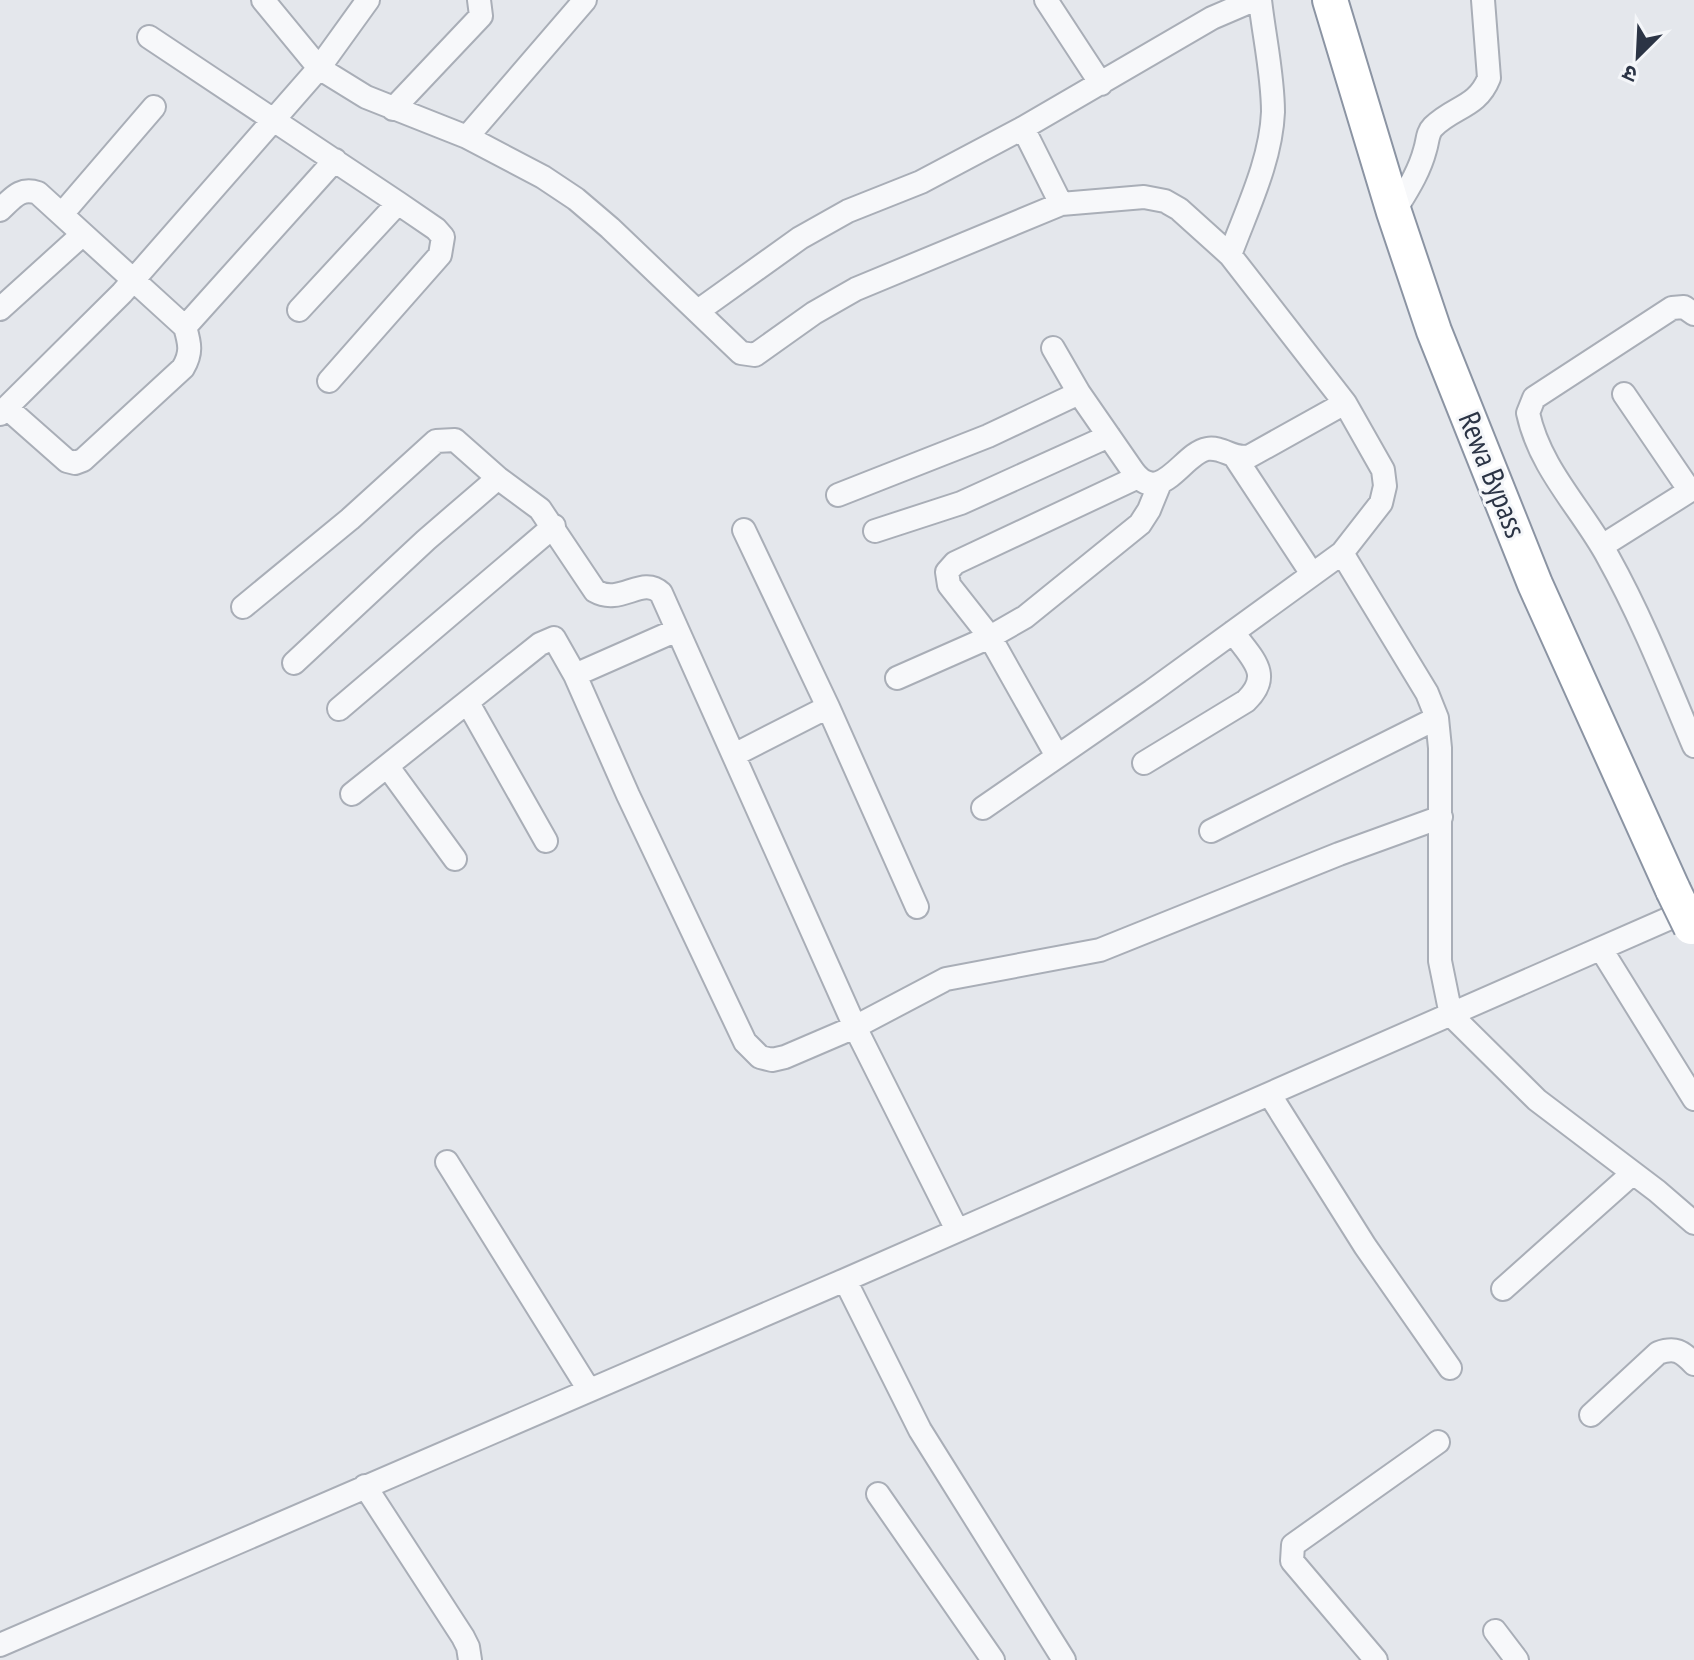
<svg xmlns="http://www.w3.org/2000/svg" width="1694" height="1660" viewBox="0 0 1694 1660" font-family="'PT Sans Narrow','Noto Sans Devanagari',sans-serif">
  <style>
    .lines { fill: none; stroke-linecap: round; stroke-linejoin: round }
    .minor-casing { stroke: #a9aeb7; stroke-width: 26 }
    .highway-casing { stroke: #8b94a3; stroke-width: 38 }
    .minor { stroke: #f7f8fa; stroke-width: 22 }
    .highway { stroke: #fff; stroke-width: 34 }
    .highway-bridge-casing { stroke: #8b94a3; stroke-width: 38; stroke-linecap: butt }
    .highway-bridge { stroke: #fff; stroke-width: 34 }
    .labels { text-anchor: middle; stroke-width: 6; stroke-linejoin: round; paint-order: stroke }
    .street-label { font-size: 30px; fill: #2b3445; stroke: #f4f6f9 }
  </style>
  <rect width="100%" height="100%" fill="#e4e7ec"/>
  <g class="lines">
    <!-- minor casing -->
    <g class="minor-casing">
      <path id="minor" d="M 263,0 L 319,68 L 366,97 L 467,137 L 543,177 L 576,199 L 610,228 L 741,353 L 755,355 L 814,313 L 856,289 L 1061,204 L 1144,197 L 1165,201 L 1179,209 L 1230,255
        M 1046,0 L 1101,84
        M 149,37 L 398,203 L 436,229 L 443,237 L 440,255 L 329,381
        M 393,109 L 481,16 L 479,0
        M 1023,128 L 1061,204
        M 467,137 L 585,0
        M 0,210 C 13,198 20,187 38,193 L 185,327 C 190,344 192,353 183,368 L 83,460 L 75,463 L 67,461 L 7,408
        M 1394,212 C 1406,192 1419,173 1425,150 C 1428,141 1427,133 1433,127 C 1454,106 1477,108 1489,78 L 1483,0
        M 62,214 L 154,107
        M 0,309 L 83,234
        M 299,310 L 398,203
        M 698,311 L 800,238 L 848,211 L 921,182 L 1023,128 L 1212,18 L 1254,0
        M 1694,314 L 1684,307 L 1672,308 L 1534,398 L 1528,413 C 1540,469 1582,509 1608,557 C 1642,618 1667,682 1694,746
        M 185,327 L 335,160
        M 1053,348 L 1079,393 L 1133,471 C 1160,508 1183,453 1207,449 C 1223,446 1234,461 1250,456 L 1345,403
        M 1624,394 L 1690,491
        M 0,414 L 122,293 L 319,68 L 368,0
        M 1235,457 L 1312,574
        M 838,495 L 988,436 L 1079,393
        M 744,530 L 828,707 L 917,907
        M 875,531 L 961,503 L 1109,436
        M 1602,546 L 1694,488
        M 1342,553 L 1427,693 L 1437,718 L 1440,748 L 1440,961 L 1451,1015 L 1537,1100 L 1657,1191 L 1694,1223
        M 243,607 L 350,519 L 436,441 L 455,440 L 498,478 L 540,509 L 595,591 C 621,606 642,575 661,593 L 855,1027 L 957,1230
        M 294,663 L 426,540 L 498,478
        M 575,675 L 677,630
        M 897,678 L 990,637 L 1025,617 L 1140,524 L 1149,510 L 1160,483
        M 468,703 L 546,841
        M 339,709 L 554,526
        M 734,755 L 828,707
        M 1057,756 L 990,637 L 949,585 L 947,572 L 955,563 L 1138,477
        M 1144,763 L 1246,701 C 1274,674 1251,658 1233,632
        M 388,767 L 455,859
        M 352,794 L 540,644 L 554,638 L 575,675 L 628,795 L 745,1042 L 760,1057 L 772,1060 L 785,1057 L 855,1027 L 946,979 L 1100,950 L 1339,854 L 1441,817
        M 983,808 L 1152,691 L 1342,553 L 1381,503 L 1385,486 L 1383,470 L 1345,403 L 1230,255 C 1247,209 1271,161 1273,112 C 1273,75 1264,36 1260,0
        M 1211,831 L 1437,718
        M 1601,949 L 1694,1099
        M 1270,1095 L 1365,1246 L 1450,1368
        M 447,1162 L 589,1390
        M 845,1280 L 920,1430 L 1064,1660
        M 1503,1289 L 1633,1173
        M 1591,1415 L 1658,1353 C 1675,1347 1682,1351 1694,1364
        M 365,1486 L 463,1637 L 468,1647 L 470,1660
        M 878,1494 L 993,1660
        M 1495,1631 L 1517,1660
        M 0,1645 L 845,1280 L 1693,908
        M 1376,1660 L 1292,1561 L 1293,1545 L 1438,1442"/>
    </g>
    <!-- highway casing -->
    <g class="highway-casing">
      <path id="highway" d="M 1330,0 L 1394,212 L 1434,331 L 1535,584 L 1673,890"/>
    </g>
    <!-- minor -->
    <use href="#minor" class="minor"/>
    <!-- highway -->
    <use href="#highway" class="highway"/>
    <!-- highway-bridge casing -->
    <g class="highway-bridge-casing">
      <path id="highway-bridge" d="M 1673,890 L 1691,927"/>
    </g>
    <!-- highway-bridge -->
    <use href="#highway-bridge" class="highway-bridge"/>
  </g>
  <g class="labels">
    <!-- street labels -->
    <g class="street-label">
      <text transform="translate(1492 475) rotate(68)" y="10">Rewa Bypass</text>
    </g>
  </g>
  <!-- north arrow -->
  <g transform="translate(1638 56) rotate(204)" stroke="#f4f6f9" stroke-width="6" paint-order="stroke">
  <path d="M0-6L14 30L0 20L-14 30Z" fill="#2b3445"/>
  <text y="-12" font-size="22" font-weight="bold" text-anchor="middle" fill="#2b3445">उ</text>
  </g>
</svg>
